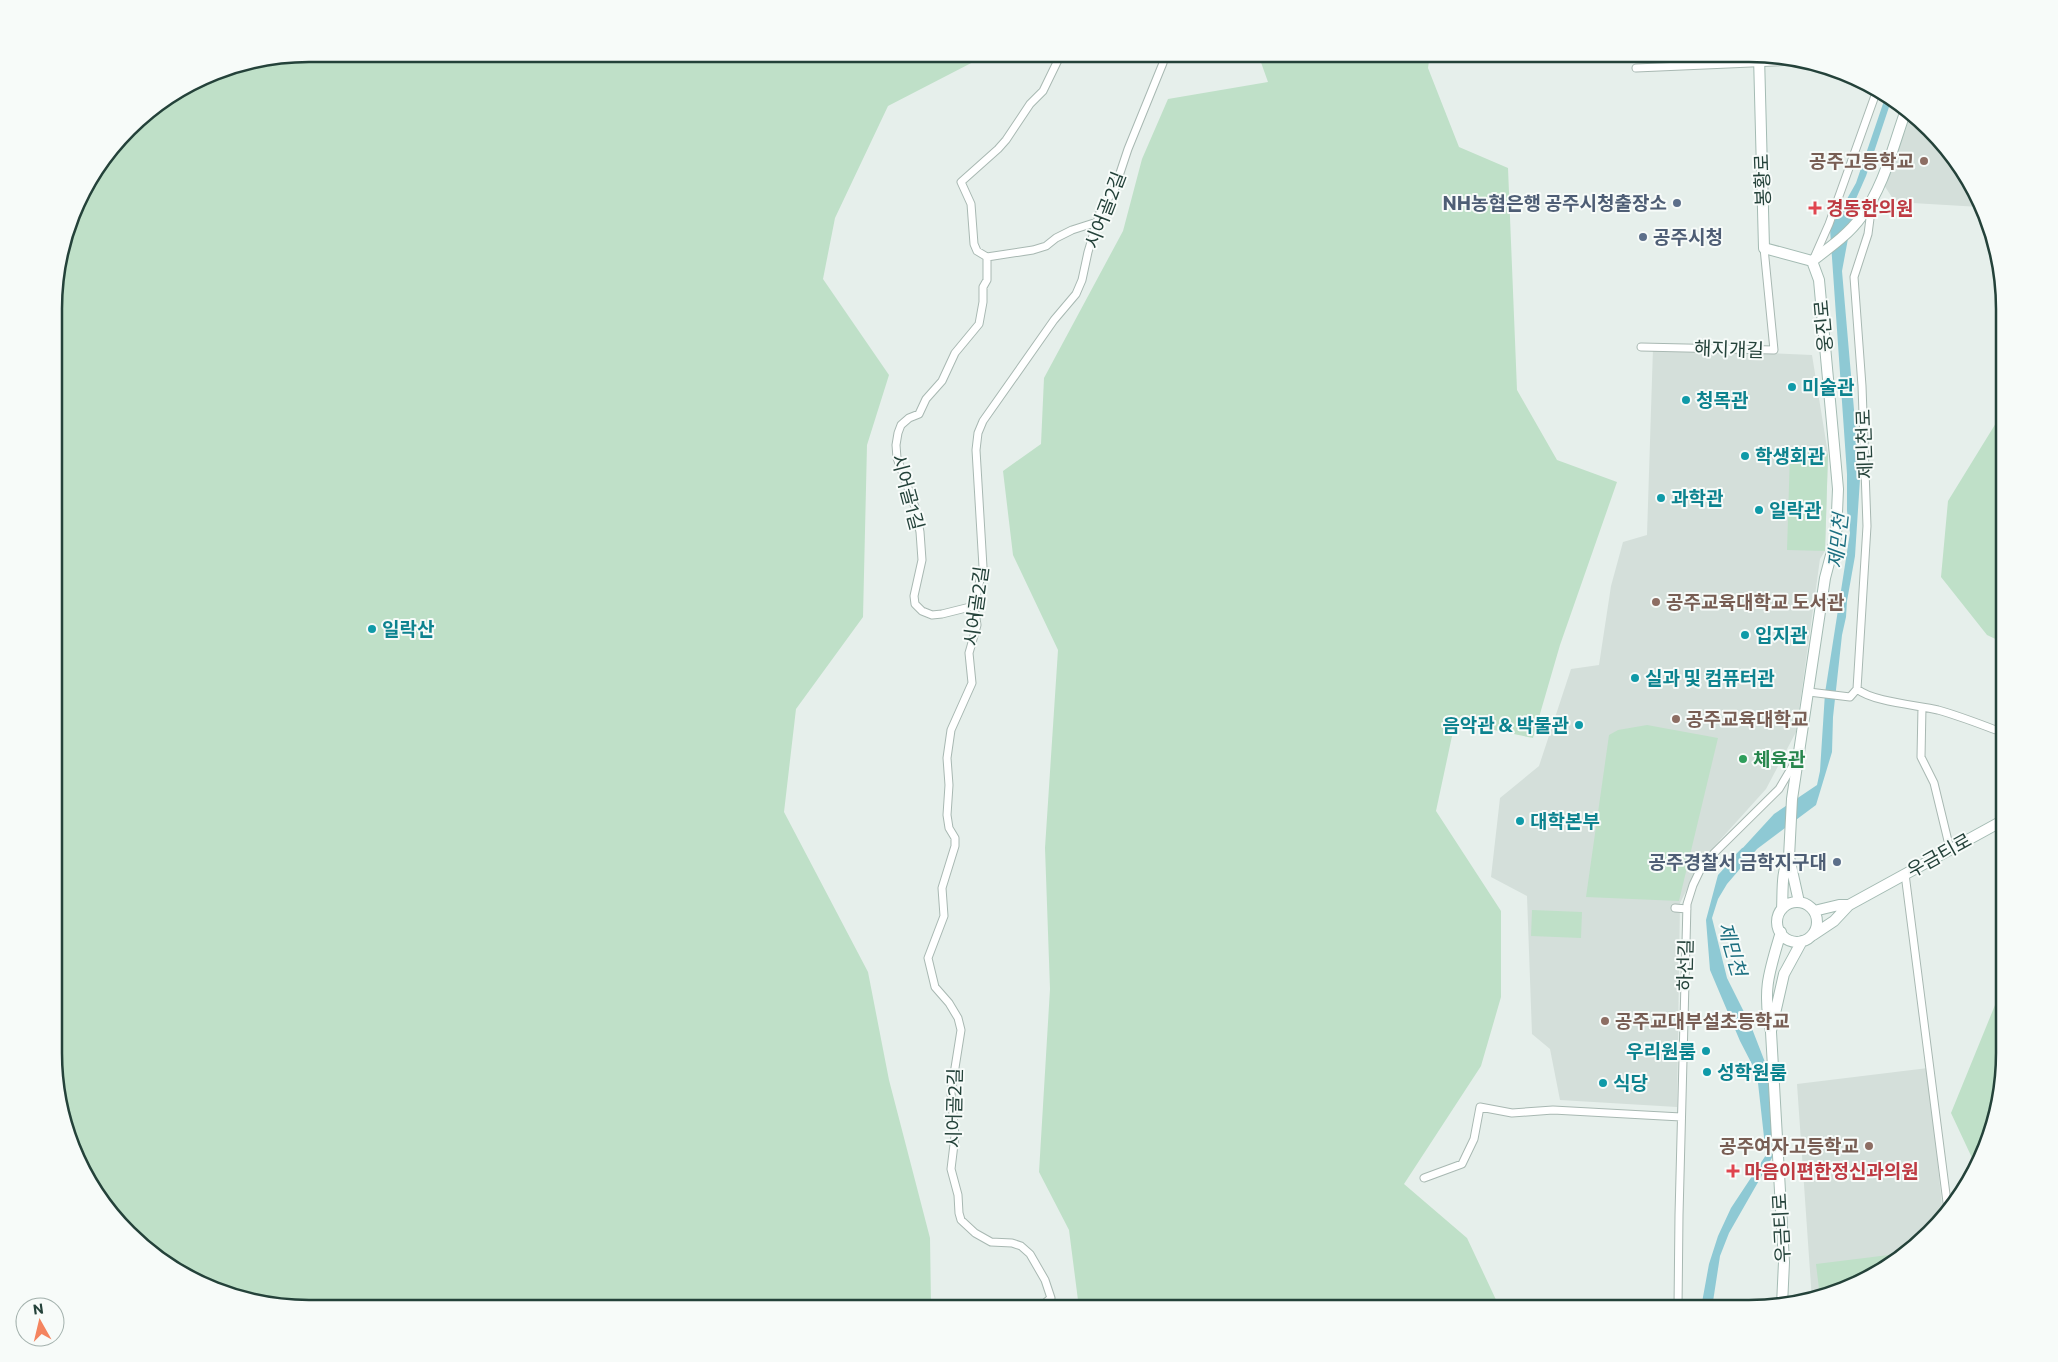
<svg xmlns="http://www.w3.org/2000/svg" width="2058" height="1362" viewBox="0 0 2058 1362" font-family="Commissioner,'Noto Sans KR',sans-serif">
  <style>
    .built { fill: #d4dfda }
    .green { fill: #bfe0c8 }
    .water { fill: #8ec9d4 }
    .lines { fill: none; stroke-linecap: round; stroke-linejoin: round }
    .stream { stroke: #8ec9d4; stroke-width: 2.5 }
    .street-casing { stroke: #a8b8b2; stroke-width: 9 }
    .secondary-casing { stroke: #a4bbb3; stroke-width: 12 }
    .street { stroke: #fff; stroke-width: 7 }
    .secondary { stroke: #fff; stroke-width: 10 }
    .education-dot { fill: #8d6e63; stroke: #f7fbf9; stroke-width: 2 }
    .service-dot { fill: #5c6f8a; stroke: #f7fbf9; stroke-width: 2 }
    .health-dot { fill: #e0444e; stroke: #f7fbf9; stroke-width: 2 }
    .culture-dot { fill: #0f9aa8; stroke: #f7fbf9; stroke-width: 2 }
    .leisure-dot { fill: #2e9e5b; stroke: #f7fbf9; stroke-width: 2 }
    .labels { text-anchor: middle; stroke-width: 4; stroke-linejoin: round; paint-order: stroke }
    .education-label { font-size: 19px; font-weight: bold; fill: #785e54; stroke: #f7fbf9; text-anchor: start }
    .street-label { font-size: 19px; fill: #24423a; stroke: #f7fbf9 }
    .service-label { font-size: 19px; font-weight: bold; fill: #4e5e75; stroke: #f7fbf9; text-anchor: end }
    .health-label { font-size: 19px; font-weight: bold; fill: #be3a42; stroke: #f7fbf9; text-anchor: start }
    .culture-label { font-size: 19px; font-weight: bold; fill: #0d838f; stroke: #f7fbf9; text-anchor: start }
    .leisure-label { font-size: 19px; font-weight: bold; fill: #27864d; stroke: #f7fbf9; text-anchor: start }
    .water-label { font-size: 20px; font-style: italic; fill: #1c6f80; stroke: #f7fbf9 }
    .rim { fill: none; stroke: #24423a; stroke-width: 2.5 }
  </style>
  <rect width="100%" height="100%" fill="#e6efeb"/>
  <!-- built -->
  <path class="built" d="M 1911,115 L 1940,141 L 1970,182 L 1980,207 L 1895,202 L 1884,185 Z
    M 1653,348 L 1812,355 L 1828,454 L 1825,551 L 1820,559 L 1796,732 L 1766,789 L 1702,860 L 1680,903 L 1677,1107 L 1560,1100 L 1550,1049 L 1532,1034 L 1527,896 L 1491,877 L 1500,798 L 1539,766 L 1571,669 L 1599,665 L 1611,586 L 1623,542 L 1647,535 Z
    M 1928,1068 L 1943,1215 L 1917,1244 L 1876,1274 L 1812,1300 L 1797,1084 Z"/>
  <!-- green -->
  <path class="green" d="M 310,54 L 983,54 L 979,59 L 888,106 L 835,218 L 823,279 L 889,375 L 867,445 L 863,617 L 796,709 L 784,812 L 868,972 L 889,1080 L 930,1238 L 931,1303 L 927,1308 L 310,1308 L 228,1295 L 167,1265 L 118,1221 L 88,1180 L 56,1085 L 56,277 L 80,196 L 141,118 L 212,73 Z
    M 1258,54 L 1430,54 L 1428,68 L 1459,147 L 1508,168 L 1517,390 L 1557,460 L 1617,482 L 1560,645 L 1533,738 L 1455,722 L 1436,811 L 1501,911 L 1501,997 L 1481,1066 L 1404,1184 L 1467,1238 L 1498,1304 L 1495,1308 L 1079,1308 L 1069,1230 L 1039,1172 L 1050,989 L 1045,848 L 1058,650 L 1013,555 L 1003,471 L 1041,444 L 1044,378 L 1123,231 L 1142,159 L 1168,99 L 1268,82 Z
    M 2004,410 L 2004,643 L 1987,635 L 1941,577 L 1948,501 Z
    M 1790,453 L 1828,454 L 1825,551 L 1787,550 Z
    M 1647,725 L 1718,738 L 1679,901 L 1586,897 L 1609,735 L 1618,730 Z
    M 1532,910 L 1582,912 L 1581,938 L 1531,936 Z
    M 2004,983 L 2004,1069 L 1991,1134 L 1977,1162 L 1973,1160 L 1951,1113 Z
    M 1905,1253 L 1876,1274 L 1820,1297 L 1816,1264 Z"/>
  <!-- water -->
  <path class="water" d="M 1886,95 L 1892,98 L 1866,176 L 1855,201 L 1842,271 L 1860,479 L 1855,556 L 1847,601 L 1846,617 L 1842,635 L 1833,717 L 1832,752 L 1816,805 L 1757,849 L 1727,884 L 1718,899 L 1712,918 L 1727,978 L 1751,1026 L 1768,1070 L 1773,1156 L 1729,1233 L 1720,1256 L 1712,1308 L 1701,1308 L 1709,1264 L 1718,1236 L 1731,1208 L 1766,1155 L 1757,1074 L 1740,1041 L 1710,970 L 1706,920 L 1718,875 L 1774,814 L 1817,785 L 1820,771 L 1825,693 L 1850,533 L 1847,511 L 1847,474 L 1830,229 L 1856,183 Z"/>
  <g class="lines">
    <!-- stream -->
    <path class="stream" d="M 1729,863 L 1743,849"/>
    <!-- street casing -->
    <g class="street-casing">
      <path id="street" d="M 1636,68 L 1795,61
        M 987,257 L 1033,250 L 1046,246 L 1056,238 L 1072,230 L 1097,222
        M 1814,258 L 1829,224 L 1877,90
        M 1641,347 L 1774,350 L 1764,248
        M 974,606 L 942,614 L 932,615 L 922,611 L 915,604 L 914,596 L 922,560 L 920,532 L 915,507 L 897,458 L 896,445 L 898,433 L 901,425 L 909,418 L 919,414 L 926,399 L 942,381 L 955,353 L 979,324 L 983,302 L 983,287 L 987,280 L 987,257 L 977,251 L 974,244 L 971,204 L 961,182 L 998,149 L 1006,140 L 1030,104 L 1043,91 L 1061,54
        M 1857,689 L 1867,526 L 1862,386 L 1854,277 L 1868,234 L 1872,203
        M 1809,692 L 1850,697 L 1857,689 C 1873,702 1917,705 1938,710 C 1960,716 1982,725 2004,733
        M 1922,707 L 1921,757 L 1934,783 L 1950,849
        M 1905,874 L 1948,1210
        M 1675,908 L 1687,909
        M 1424,1178 L 1462,1164 L 1474,1139 L 1480,1107 L 1512,1113 L 1553,1110 L 1681,1117
        M 1039,1308 L 1051,1298 L 1045,1280 L 1030,1254 L 1021,1246 L 1012,1243 L 991,1242 L 975,1233 L 961,1220 L 959,1213 L 958,1195 L 951,1169 L 955,1136 L 951,1093 L 961,1030 L 958,1018 L 949,1003 L 935,987 L 928,958 L 944,916 L 942,888 L 955,846 L 955,838 L 949,828 L 947,815 L 949,785 L 947,758 L 951,730 L 972,683 L 969,653 L 977,625 L 974,606 L 983,567 L 976,450 L 978,433 L 983,421 L 1054,320 L 1076,294 L 1082,280 L 1088,252 L 1101,209 L 1115,188 L 1128,149 L 1163,63 L 1165,54
        M 1678,1308 L 1679,1215 L 1687,904 L 1693,885 L 1703,864 L 1779,789 L 1795,762"/>
    </g>
    <!-- secondary casing -->
    <g class="secondary-casing">
      <path id="secondary" d="M 1759,56 L 1764,248 L 1812,261
        M 1799,902 L 1789,857 L 1792,799 L 1825,578 L 1836,536 L 1838,489 L 1819,280 L 1812,261 C 1829,248 1849,234 1861,217 C 1884,187 1893,146 1906,110
        M1777 922a20 20 0 1 1 40 0a20 20 0 1 1-40 0Z
        M 1782,909 C 1783,891 1781,873 1789,857
        M 1814,911 L 1839,905 L 1849,905
        M 1781,932 C 1769,972 1762,990 1771,1032 L 1784,1262 L 1782,1305
        M 1813,935 L 1834,921 L 1849,905 L 2004,820
        M 1771,1031 L 1784,974 L 1802,941"/>
    </g>
    <!-- street -->
    <use href="#street" class="street"/>
    <!-- secondary -->
    <use href="#secondary" class="secondary"/>
  </g>
  <!-- markers -->
  <g class="education-dot">
    <circle cx="1924" cy="161" r="5"/>
    <circle cx="1656" cy="602" r="5"/>
    <circle cx="1676" cy="719" r="5"/>
    <circle cx="1605" cy="1021" r="5"/>
    <circle cx="1869" cy="1146" r="5"/>
  </g>
  <g class="service-dot">
    <circle cx="1677" cy="203" r="5"/>
    <circle cx="1643" cy="237" r="5"/>
    <circle cx="1837" cy="862" r="5"/>
  </g>
  <g class="health-dot">
    <path d="M1812.5 200.5h5v5h5v5h-5v5h-5v-5h-5v-5h5z"/>
    <path d="M1730.5 1163.5h5v5h5v5h-5v5h-5v-5h-5v-5h5z"/>
  </g>
  <g class="culture-dot">
    <circle cx="1792" cy="387" r="5"/>
    <circle cx="1686" cy="400" r="5"/>
    <circle cx="1745" cy="456" r="5"/>
    <circle cx="1661" cy="498" r="5"/>
    <circle cx="1759" cy="510" r="5"/>
    <circle cx="372" cy="629" r="5"/>
    <circle cx="1745" cy="635" r="5"/>
    <circle cx="1635" cy="678" r="5"/>
    <circle cx="1579" cy="725" r="5"/>
    <circle cx="1520" cy="821" r="5"/>
    <circle cx="1706" cy="1051" r="5"/>
    <circle cx="1707" cy="1072" r="5"/>
    <circle cx="1603" cy="1083" r="5"/>
  </g>
  <circle class="leisure-dot" cx="1743" cy="759" r="5"/>
  <g class="labels">
    <!-- education labels -->
    <g class="education-label">
      <text x="1914" y="168" text-anchor="end">공주고등학교</text>
      <text x="1666" y="609">공주교육대학교 도서관</text>
      <text x="1686" y="726">공주교육대학교</text>
      <text x="1615" y="1028">공주교대부설초등학교</text>
      <text x="1859" y="1153" text-anchor="end">공주여자고등학교</text>
    </g>
    <!-- street labels -->
    <g class="street-label">
      <text transform="translate(1762 180) rotate(-92)" y="7">봉황로</text>
      <text transform="translate(1105 210) rotate(-69)" y="7">시어골2길</text>
      <text transform="translate(1823 326) rotate(-95)" y="7">웅진로</text>
      <text transform="translate(1729 349) rotate(2)" y="7">해지개길</text>
      <text transform="translate(1864 444) rotate(-92)" y="7">제민천로</text>
      <text transform="translate(908 492) rotate(75)" y="7">시어골1길</text>
      <text transform="translate(976 606) rotate(-82)" y="7">시어골2길</text>
      <text transform="translate(1939 855) rotate(-29)" y="7">우금티로</text>
      <text transform="translate(1685 965) rotate(-89)" y="7">하선길</text>
      <text transform="translate(954 1108) rotate(-89)" y="7">시어골2길</text>
      <text transform="translate(1781 1228) rotate(-93)" y="7">우금티로</text>
    </g>
    <!-- service labels -->
    <g class="service-label">
      <text x="1667" y="210">NH농협은행 공주시청출장소</text>
      <text x="1653" y="244" text-anchor="start">공주시청</text>
      <text x="1827" y="869">공주경찰서 금학지구대</text>
    </g>
    <!-- health labels -->
    <g class="health-label">
      <text x="1826" y="215">경동한의원</text>
      <text x="1744" y="1178">마음이편한정신과의원</text>
    </g>
    <!-- culture labels -->
    <g class="culture-label">
      <text x="1802" y="394">미술관</text>
      <text x="1696" y="407">청목관</text>
      <text x="1755" y="463">학생회관</text>
      <text x="1671" y="505">과학관</text>
      <text x="1769" y="517">일락관</text>
      <text x="382" y="636">일락산</text>
      <text x="1755" y="642">입지관</text>
      <text x="1645" y="685">실과 및 컴퓨터관</text>
      <text x="1569" y="732" text-anchor="end">음악관 &amp; 박물관</text>
      <text x="1530" y="828">대학본부</text>
      <text x="1696" y="1058" text-anchor="end">우리원룸</text>
      <text x="1717" y="1079">성학원룸</text>
      <text x="1613" y="1090">식당</text>
    </g>
    <!-- leisure labels -->
    <g class="leisure-label">
      <text x="1753" y="766">체육관</text>
    </g>
    <!-- water labels -->
    <g class="water-label">
      <text transform="translate(1838 541) rotate(-84)" y="7">제민천</text>
      <text transform="translate(1732 949) rotate(74)" y="7">제민천</text>
    </g>
  </g>
  <!-- crop -->
  <path d="M0 0H2058V1362H0ZM309 62H1749A247 247 0 0 1 1996 309V1053A247 247 0 0 1 1749 1300H309A247 247 0 0 1 62 1053V309A247 247 0 0 1 309 62Z" fill="#f7fbf9" fill-rule="evenodd"/>
  <path class="rim" d="M309 62H1749A247 247 0 0 1 1996 309V1053A247 247 0 0 1 1749 1300H309A247 247 0 0 1 62 1053V309A247 247 0 0 1 309 62Z"/>
  <!-- north arrow -->
  <g transform="translate(40 1322) rotate(352)"><circle r="24" fill="#f7fbf9" stroke="#a3b1ad"/>
  <path d="M0-4L9 19L0 12L-9 19Z" fill="#f4845f"/>
  <text y="-8" font-size="14" font-weight="bold" text-anchor="middle" fill="#24423a">N</text>
  </g>
</svg>
